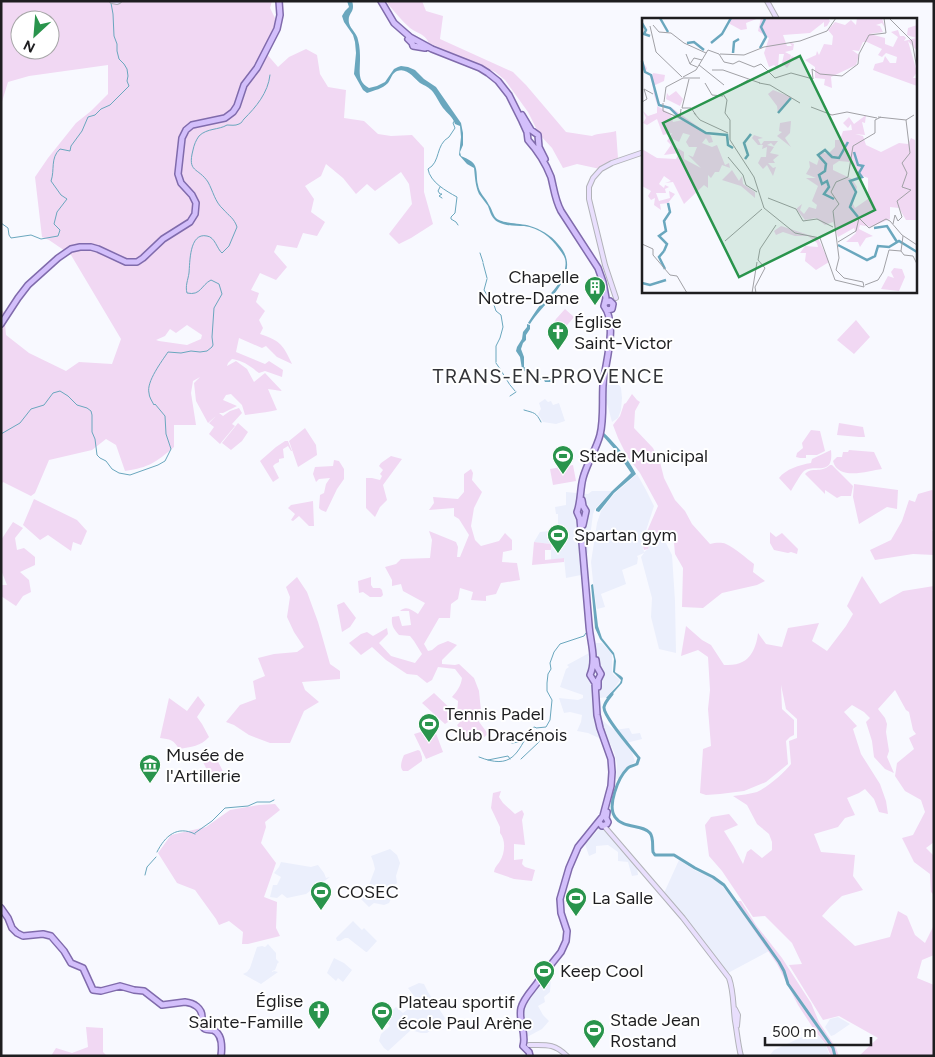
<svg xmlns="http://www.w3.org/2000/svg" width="935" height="1057" viewBox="0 0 935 1057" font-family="Figtree,sans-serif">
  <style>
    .built { fill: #ebeffc }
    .green { fill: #f1d8f3; fill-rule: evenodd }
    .water { fill: #6aa7be }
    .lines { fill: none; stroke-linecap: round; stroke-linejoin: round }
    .stream { stroke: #6aa7be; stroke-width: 1 }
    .river { stroke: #6aa7be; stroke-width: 3 }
    .secondary-casing { stroke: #b2b3b9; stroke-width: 6 }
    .primary-casing { stroke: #806bac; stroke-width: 8 }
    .secondary { stroke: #e9dffd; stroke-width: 4 }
    .primary { stroke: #d3bffb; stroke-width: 5 }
    .labels { text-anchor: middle; stroke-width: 4; stroke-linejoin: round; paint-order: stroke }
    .poi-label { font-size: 18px; fill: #1e1e20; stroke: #fff; text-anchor: start }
    .quarter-label { font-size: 20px; letter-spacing: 1px; fill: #333438; stroke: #fff }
    .inset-river { fill: none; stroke: #6aa7be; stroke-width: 2.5 }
    .inset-road { fill: none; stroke: #a1a1a6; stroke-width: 1 }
    .view { fill: #29944c; fill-opacity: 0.15; stroke: #29944c; stroke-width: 2.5 }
    .inset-edge { fill: none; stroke: #1e1e20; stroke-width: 2.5 }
  </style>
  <rect width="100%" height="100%" fill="#f8f9ff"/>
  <!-- built -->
  <path class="built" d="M 607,382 L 617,382 L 621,388 L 622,398 L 621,410 L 618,418 L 612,422 L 605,396 Z
    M 545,399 L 548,402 L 551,401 L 553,405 L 559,403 L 565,421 L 556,424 L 543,422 L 538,414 L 541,409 L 539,403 Z
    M 637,474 L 646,490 L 654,506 L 642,543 L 644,552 L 648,549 L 654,535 L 666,543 L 672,555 L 675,601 L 676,653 L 659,649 L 651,617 L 652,598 L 641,557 L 644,553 L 637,556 L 638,558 L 637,564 L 622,570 L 626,584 L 601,594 L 605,607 L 597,609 L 594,591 L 591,562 L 597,523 L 601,511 L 614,494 Z
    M 592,491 L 612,491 L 595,509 L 593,514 L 588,552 L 581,575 L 566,578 L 564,558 L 551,560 L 551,544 L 534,542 L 540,532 L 558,530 L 558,514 L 556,514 L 555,507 L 566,505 L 566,492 L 588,494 Z
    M 596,643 L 602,643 L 612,654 L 612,671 L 613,674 L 620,680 L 608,697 L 600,698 L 602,720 L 614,730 L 629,728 L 632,734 L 640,733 L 642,739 L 626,743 L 632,752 L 635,762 L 627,767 L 619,778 L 616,779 L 617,764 L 614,752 L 610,743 L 588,733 L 577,731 L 581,722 L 582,715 L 570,712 L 564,713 L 559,698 L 578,700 L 583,698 L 583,695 L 560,687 L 566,669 L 569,667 L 567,665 L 591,652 Z
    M 603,828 L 637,867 L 638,875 L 632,876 L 628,862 L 618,861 L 618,852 L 608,845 L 596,846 L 596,853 L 589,856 L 585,844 L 599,829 Z
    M 390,849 L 397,855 L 400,863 L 396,876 L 397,883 L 388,892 L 393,895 L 389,903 L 384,905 L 374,903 L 369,907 L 360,898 L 366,893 L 375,869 L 373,861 L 371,856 Z
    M 679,860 L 696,871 L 707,875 L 720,883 L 758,933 L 769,951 L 728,973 L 664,893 Z
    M 281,862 L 311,867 L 318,865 L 324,873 L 326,878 L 330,877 L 306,894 L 287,898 L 282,894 L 277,898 L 270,897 L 273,885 L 277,885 L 281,877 L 274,873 L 279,867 Z
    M 353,921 L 362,930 L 364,928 L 377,941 L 367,952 L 366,952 L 348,938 L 345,938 L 340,941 L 337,941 L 336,938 Z
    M 268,944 L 276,953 L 276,959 L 279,962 L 277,964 L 277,965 L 275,970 L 272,971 L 272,972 L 274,971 L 278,972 L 261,984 L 243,974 L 247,972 L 250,968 L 257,947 L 262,946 L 265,947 Z
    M 334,958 L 344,963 L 352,970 L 343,982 L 338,978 L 336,981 L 327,973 Z
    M 551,976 L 550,992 L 544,997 L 545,1002 L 538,1006 L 543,1015 L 549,1021 L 542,1029 L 527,1037 L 523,1019 L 525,1004 L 534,993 Z
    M 419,983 L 424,984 L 428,992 L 445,1018 L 444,1020 L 427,1033 L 421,1033 L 411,1030 L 388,1051 L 384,1048 L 379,1041 L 381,1034 L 390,1026 L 386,1021 L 386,1017 L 389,1016 L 388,1014 L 396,1007 L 403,1013 L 418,1001 L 408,988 Z
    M 838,1017 L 850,1024 L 834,1035 L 831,1036 L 825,1027 L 830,1019 Z
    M 815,1031 L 825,1044 L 830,1056 L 769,1056 L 774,1050 Z"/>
  <!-- green -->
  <path class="green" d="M 1,1 L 272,1 L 270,8 L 276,20 L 277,28 L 265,52 L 278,67 L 289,57 L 306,49 L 317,55 L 320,74 L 328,87 L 346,90 L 344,118 L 364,121 L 378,134 L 391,136 L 412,135 L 424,148 L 424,192 L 433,224 L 411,238 L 399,244 L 389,234 L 412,204 L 409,184 L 401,172 L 375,191 L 367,184 L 356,194 L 343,178 L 326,164 L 321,176 L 305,186 L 314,199 L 311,212 L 325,222 L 317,236 L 303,233 L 297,248 L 277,245 L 274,252 L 287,267 L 276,280 L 260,273 L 251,290 L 259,293 L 256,302 L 265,311 L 259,320 L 263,328 L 260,334 C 281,341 283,345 292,364 L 277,357 L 266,346 L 262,348 L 239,338 L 236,352 L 265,364 L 269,361 L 283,370 L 282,377 L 265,371 L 259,373 C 250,366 244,361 232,359 L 228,363 L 227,366 L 236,361 L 247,369 L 254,382 L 265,373 L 282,391 L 268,389 L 277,410 C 266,413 256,413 245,415 L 242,405 L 231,394 L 226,395 L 223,400 L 237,406 L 223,413 L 219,413 L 223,416 L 230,411 L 239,408 L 242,413 L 232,424 L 235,426 L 220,444 L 209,434 L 214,427 L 209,423 L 216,416 L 208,423 L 196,401 L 194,383 L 200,377 L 193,381 L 191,393 L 196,425 L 174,425 L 174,447 C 155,463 150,467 125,471 L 116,445 L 106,439 L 92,450 L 49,460 L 35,493 L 31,496 L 3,482 L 1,485 L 1,310 L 4,312 L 6,335 L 29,353 L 66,371 L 79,362 L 112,364 L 121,339 L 71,255 L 49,240 L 42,237 L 35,177 L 48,158 L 76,123 L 91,111 L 108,94 L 108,65 L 29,76 L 8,82 L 1,105 ZM 20,20 L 50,20 L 50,50 L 20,50 ZM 187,325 L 202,335 L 201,339 L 187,345 L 159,341 L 156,340 L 165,336 L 170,329 L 176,333 Z
    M 387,1 L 422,1 L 426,11 L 443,16 L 440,39 L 513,72 L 526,85 L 566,132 L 592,136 C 597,133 610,133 616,131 L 618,158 L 600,169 L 577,164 L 563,168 L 552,148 L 539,134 L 528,112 L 505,80 L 495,72 L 429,43 C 424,33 418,34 410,28 C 402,21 395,12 388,4 Z
    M 565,309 L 574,317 L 558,336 L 550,330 L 556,319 Z
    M 856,320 L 870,337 L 854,354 L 837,340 Z
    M 632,394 L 637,400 L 640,402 L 635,411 L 634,428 L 653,448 L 660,462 L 664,478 L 675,500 L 685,511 L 692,524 L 710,544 C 715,543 721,542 726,544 C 735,548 746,558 754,564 L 753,572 L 765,581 L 757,585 L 722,593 L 703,608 L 682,607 L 683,568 L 675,554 L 673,532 L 654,535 L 648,549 L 644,550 L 642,543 L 658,506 L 640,473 L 627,456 L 618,438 L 613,425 L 620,416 L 624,404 L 626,403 Z
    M 238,423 L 248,432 L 242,441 L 231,450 L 222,443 Z
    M 839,423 L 863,427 L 865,437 L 859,437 L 837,435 Z
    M 305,428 L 316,445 L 317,455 L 298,467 L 289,441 Z
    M 811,430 L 820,431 L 825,451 L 817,455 L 806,455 L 806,458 L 800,458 L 796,457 L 797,453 L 803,448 L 802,443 Z
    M 285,441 L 288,441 L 292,451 L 291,451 L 288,446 L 283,449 L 284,458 L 279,459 L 279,462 L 275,464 L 273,466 L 279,478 L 273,482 L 260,461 L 276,447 Z
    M 831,450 C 834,478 814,463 804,471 C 800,475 794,486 791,491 L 779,478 C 786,469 799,465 811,463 L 812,459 Z
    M 849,450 L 874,452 L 882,469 C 868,471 838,481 833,461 L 837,457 L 842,457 L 843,452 L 848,452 Z
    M 391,456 L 402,459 L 383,485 L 387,500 L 380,507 L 375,517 L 366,508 L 366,478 L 372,478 L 380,480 L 382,476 L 380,474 L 383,470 L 379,466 L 381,463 Z
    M 334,460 L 339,461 L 344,469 L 344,479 L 337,489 L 326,512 L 321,510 L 319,508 L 320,495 L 324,493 L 326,484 L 330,478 L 319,479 L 316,482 L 313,474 L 315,467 L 333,466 Z
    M 573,465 L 576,481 L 553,485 L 550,469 Z
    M 830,465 L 832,465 L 853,486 L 851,496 L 841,496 L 837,498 L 825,490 L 825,494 L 805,474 C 812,466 820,474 830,465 Z
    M 471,469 L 473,473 L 472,480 L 482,492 L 474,508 L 471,526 L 475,540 L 481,546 L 499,541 L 505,533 L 512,540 L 512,550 L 503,552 L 502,562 L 517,563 L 520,580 L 501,583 L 496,594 L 486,596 L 486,601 L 471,600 L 473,592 L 460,588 L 458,599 L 451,604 L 450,618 L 439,618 L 424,644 L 428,651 L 432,650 L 438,645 L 448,641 L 457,645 L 442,660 L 442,664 L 455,665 L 459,664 L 474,678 L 479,691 L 481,711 L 477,719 L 488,734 L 478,742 L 472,740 L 469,743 L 457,725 L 460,722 L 457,716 L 445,724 L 422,703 L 434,693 L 457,715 L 458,701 L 452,697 C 457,691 461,686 462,678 L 455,669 L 438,667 L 432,680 L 427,683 L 417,675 L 407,674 L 386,660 L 372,647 L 361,655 L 349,643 L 361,634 L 367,632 L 373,636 L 387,628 L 388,634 L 379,643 L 391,656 L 415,663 L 422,654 L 414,641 L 410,636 L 399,635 C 394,629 391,626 392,617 L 399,616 L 402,626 L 411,625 L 409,611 L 400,611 C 406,605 412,610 418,614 L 425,603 L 403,591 L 401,584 L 392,586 L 392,580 L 385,567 L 396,564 L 401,559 L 430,558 L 432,540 L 429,531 L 456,542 L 458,547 L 457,557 L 460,557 L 469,535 L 459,519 L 454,516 L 454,508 L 429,510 L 434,503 L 433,497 L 458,499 L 464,492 L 464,474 Z
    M 854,484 L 898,490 L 897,509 L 887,507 L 859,524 L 853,497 Z
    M 932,490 L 934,491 L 934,526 L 932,531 L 934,530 L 934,555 L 913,554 L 875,560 L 870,550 L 891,540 L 902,521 L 909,500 L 915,502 L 918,494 Z
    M 34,499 L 77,520 L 87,531 L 81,545 L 73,542 L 71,551 L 48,535 L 40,540 L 23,525 Z
    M 313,501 L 314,526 L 309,526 L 299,516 L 293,521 L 291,520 L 295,514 L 288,508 L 291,505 Z
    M 13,522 L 23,528 L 15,538 L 17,550 L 24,548 L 35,557 L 35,565 L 20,572 L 29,580 L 31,592 L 23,596 L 16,606 L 1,596 L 1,585 L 7,585 L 1,570 L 1,540 Z
    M 770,532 L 776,537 L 782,533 L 798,549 L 797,554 L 791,552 L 788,553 L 774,550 L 770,543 Z
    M 534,542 L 551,544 L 551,550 L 545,550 L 545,560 L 564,558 L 564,562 L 532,565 Z
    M 862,576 L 880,604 L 903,591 L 934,586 L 934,842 L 926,848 L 934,856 L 934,895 L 931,892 L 930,874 L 914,862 L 902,838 L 913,835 L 925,812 L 921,800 L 905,791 L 895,776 L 897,763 L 914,749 L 909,738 L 916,734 L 913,730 L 909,712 L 906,710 L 895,690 L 878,709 L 885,718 L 887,724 L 886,732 L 889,751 L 887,757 L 894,773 L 885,769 L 874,757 L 872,741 L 866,722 L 870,718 L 864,712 L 852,705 L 844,712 L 857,726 L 853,729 L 861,754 L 880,784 L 886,801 L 888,814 L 879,812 L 874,799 L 865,789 L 859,793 L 847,798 L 855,815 L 845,818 L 838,827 L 814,834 L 821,852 L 855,855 L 853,876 L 863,890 L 842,896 L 830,907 L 822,916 L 855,946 L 890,937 L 898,911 L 907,916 L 915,935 L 925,943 L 934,925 L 934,955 L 922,960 L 917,978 L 934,985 L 934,1056 L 859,1056 L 878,1038 L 839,1016 L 823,1020 L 789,965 L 802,964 L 792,943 L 765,916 L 753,917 L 722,871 L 709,856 L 705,825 L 711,817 L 729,814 L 738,825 L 724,831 L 734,847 L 743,864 L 747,852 L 751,849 L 762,858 L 772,850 L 772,842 L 769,834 L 757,824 L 747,805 L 733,796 C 741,795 750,794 757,792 C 768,787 784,773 791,764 L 789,741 L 797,738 L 797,719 L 786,709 L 781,685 L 782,709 L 794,720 L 794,735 L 790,737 L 786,741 L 788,764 L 766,782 L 744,791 L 720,794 L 706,795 L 700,793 L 703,749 L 711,746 L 708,709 L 710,690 L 708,657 L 698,650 L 681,656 L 686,626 L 702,640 L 711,645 L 724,665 C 729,665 735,665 740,663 C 752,659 757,644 758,633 L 766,644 L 782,647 L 788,628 L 819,623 L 812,641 L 827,651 L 846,626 L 853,614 L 847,606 Z
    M 297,577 L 307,592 L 318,622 L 330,664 L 340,671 L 340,679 L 302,682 L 305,690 L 319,702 L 304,711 L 290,743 L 270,743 L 249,735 L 234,725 L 226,722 L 240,705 L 256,699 L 253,681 L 265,676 L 258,658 L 274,654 L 297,652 L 304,647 L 294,632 L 287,617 L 290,597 L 286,587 Z
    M 371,577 L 371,585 L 373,588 L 380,588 L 382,590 L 383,595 L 381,597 L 370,597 L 363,592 L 359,593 L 358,581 Z
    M 344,602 L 356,618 L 350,627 L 342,632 L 337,605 Z
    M 198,696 L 205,705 L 197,717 L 202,724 L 209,737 C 201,746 191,747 179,749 C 174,740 170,739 160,738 L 169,698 L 187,711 Z
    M 434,728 L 443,752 L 426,759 L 414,734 Z
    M 418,750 L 420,751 L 422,757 L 422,761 L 408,771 L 403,771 C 399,767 402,760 404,755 Z
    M 215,756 L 225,775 L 213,782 L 203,762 Z
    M 501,791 L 499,797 L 503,803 L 515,814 L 522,810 L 524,814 L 522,820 L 525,845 L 514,844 L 514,860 L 523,859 L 522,864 L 525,867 L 535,870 L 532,881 L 514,879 L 494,872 C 495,866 497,866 500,861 C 505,853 506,840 500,833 L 500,827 L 491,808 L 493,793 Z
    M 275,804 L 280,810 L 265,822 L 266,827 L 261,843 L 276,863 L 264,897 L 277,902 L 276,928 L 280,936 L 248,944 L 242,944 L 243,932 L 229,921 L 219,925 L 216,919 L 195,890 L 177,883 L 158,853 L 171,835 L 206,827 L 230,810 L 259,805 Z
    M 734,901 L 741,901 L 756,925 L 782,958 L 800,986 L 811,1003 L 819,1022 L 836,1048 L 839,1056 L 831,1056 L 825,1043 L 815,1031 L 798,1005 L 777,964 Z
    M 86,1027 L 103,1028 L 103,1052 L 107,1056 L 51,1056 L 56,1048 L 72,1053 L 88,1047 Z"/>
  <!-- water -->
  <path class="water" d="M 347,1 L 352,1 C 356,13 347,12 349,23 C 351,30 357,33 358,40 C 360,47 360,54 360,60 C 360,71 357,82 369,88 L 377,86 L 385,82 L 394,69 L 398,67 L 401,66 L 408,67 L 415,70 L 424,79 L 436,87 L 461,123 L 463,133 L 463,145 L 460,152 L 461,156 C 465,158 471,160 474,164 C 478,170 476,178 478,185 C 479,193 486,198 489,205 C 492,209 493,215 496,218 C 502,224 521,223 530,226 C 540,229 551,235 558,244 C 585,273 545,301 530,324 L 528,323 C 532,317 536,310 541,304 C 549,295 560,285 564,273 C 567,261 566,258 559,249 C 551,237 539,228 524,226 C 516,226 506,226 498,222 C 492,219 490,212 488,206 C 485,202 482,198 479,194 C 475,185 475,176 474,168 L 467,164 L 459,155 L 461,137 L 460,126 L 455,124 C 453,117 447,113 443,108 C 439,103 437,97 433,92 C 429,87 425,86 420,83 C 414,78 407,67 397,71 C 392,73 391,79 388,83 C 382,89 375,90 367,93 L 363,90 L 354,74 L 356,53 L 355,42 L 353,35 L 344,22 L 342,16 L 345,11 L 349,7 Z
    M 527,324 L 530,325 L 530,329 L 526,335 L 526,340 L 523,343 L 521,349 L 524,357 L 524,367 L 529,370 L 531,376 L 541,378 L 547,376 L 548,379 L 550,379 L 553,378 L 554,373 L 556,373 L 555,378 L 554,378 L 552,382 L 545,382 L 544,380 L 539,380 L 538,378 L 535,380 L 522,369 L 520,357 L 516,351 L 517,347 L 522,339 L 523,332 L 527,327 Z
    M 604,433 C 614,442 630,461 636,474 L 614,493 L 599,512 L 596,511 L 596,509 L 612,491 L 627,477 L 631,473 L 616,451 L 603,436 Z
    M 593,584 L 598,626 L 602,638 L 614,653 L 616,661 L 615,672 L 621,676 L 623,678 L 622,683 L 609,698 L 606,698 L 620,683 L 621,680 L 613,672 L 614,659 L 613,655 L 600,639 L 595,628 L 591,585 Z"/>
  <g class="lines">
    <!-- stream -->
    <path class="stream" d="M 455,120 L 453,123 L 455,128 L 449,137 C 435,145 441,162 428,169 C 430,182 446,191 457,197 L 455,213 L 451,217 L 451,219 L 456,222 L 458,225
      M 440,187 L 438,191 L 440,194 L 442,194 L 439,196 L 442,198
      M 1,223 L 8,228 L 9,235 L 11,238 L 31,235 L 41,239 L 58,236 L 60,230 L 54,224 L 57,212 L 67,199 L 61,195 L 51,181 C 55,170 50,158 60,149 L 70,151 L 71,146 L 82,131 L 88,117 L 95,115 L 101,109 L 110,105 L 129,86 L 127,81 L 128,76 L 127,69 L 124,64 L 119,59 L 117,51 L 117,44 L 114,36 L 113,14 L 111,3 L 111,1
      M 480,253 L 483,262
      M 483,263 L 487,278
      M 487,279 L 484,290 L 492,303
      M 494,305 L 496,311 L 501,315 L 503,327 L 500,338 L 496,346 L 496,362
      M 496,363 C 503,372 507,383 515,391
      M 510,396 L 516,392
      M 524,410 C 534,413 536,412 541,422
      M 1,434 L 20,423 L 31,409 L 44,405 L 53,393 L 60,391 L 68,396 L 77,405 L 87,408 L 91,411 L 92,415 L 92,432 L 95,439 L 97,455 L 100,458 L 106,461 L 112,469 L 119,473 L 130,475 L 158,465 L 165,461 L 171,449 L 166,434 L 165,416 L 155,404 L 154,405 C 152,401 149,397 149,393 C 146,382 162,361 168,352 L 181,353 L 191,351 L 200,352 L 207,351 L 212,347 L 213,345 L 212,337 L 214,308 L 222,294 L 219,284 L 211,280 C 201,285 201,296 187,293 C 185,286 188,280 189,273 C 190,263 189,232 207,236 C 215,237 217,249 222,253 L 229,246 L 237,227 C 234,218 229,216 223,209 C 215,202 213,191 208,182 C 198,167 187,173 193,150 C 194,145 196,140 199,136 C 207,128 219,130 227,125 C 231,125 235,126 239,124 C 242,123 242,121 244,119 C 256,107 268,93 270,75
      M 540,741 L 541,739
      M 512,743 L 519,742 L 524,739
      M 479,757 C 512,770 517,754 531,728 L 535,727 L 536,728 L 546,727 L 550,720 L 552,700 L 547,691 L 547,683 L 548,674 L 551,669 L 550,663 L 554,652 L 560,644 L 584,636 L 586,633
      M 521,759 L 539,742
      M 488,760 L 508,756 L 510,759
      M 195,833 L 212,821 L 225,808 L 248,806 L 257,802 L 270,802 L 274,800
      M 157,852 C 165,836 177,825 195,834
      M 145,875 L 147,867 L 156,857"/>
    <!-- river -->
    <path class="river" d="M 612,694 C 609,698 605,702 604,707 C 603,716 632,749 639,758 L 637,764 C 633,766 629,766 627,769 C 618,778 607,806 615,817 C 623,829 643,824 650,833 C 654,838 652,846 653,852 L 655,855 L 674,855 L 695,868 L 713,877 L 724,885 L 779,962 L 784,971 L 788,984 L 833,1048 L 835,1056"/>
    <!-- secondary casing -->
    <g class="secondary-casing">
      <path id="secondary" d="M 112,1 L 117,2 L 119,1
        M 767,1 L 777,19
        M 616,298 L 605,265 L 589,199 L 589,187 L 593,178 L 601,169 L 612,163 L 644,152
        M 604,826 L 683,918 L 729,978 C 734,992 733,1007 735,1021 C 737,1032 738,1045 741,1056
        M 735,1009 L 738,1015 L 737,1026
        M 529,1045 C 546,1045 554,1043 567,1056"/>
    </g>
    <!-- primary casing -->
    <g class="primary-casing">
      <path id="primary" d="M 381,1 L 394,23 L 410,37 L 432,49 L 480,68 L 488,73 L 498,81 L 509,95 L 522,121 L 527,132 L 528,140 C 537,150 546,164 551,177 C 554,189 555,200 561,211 L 598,268 L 603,282 L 606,298 L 604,306 C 618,325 605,363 603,385 C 602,402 604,419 600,435 C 596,450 587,463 583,478 C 580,489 581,502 577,512 L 580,519 C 583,554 586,589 589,625 C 590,641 597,659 590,675 L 595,683 L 597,715 L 600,728 L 611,759 L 612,772 L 611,786 L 603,816 L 578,847 L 569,868 L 560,899 L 561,913 L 567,931 L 566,941 L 561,952 L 549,967 L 545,968 C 541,984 525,993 521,1008 C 518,1021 527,1034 523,1046 L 529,1052 L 530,1056
        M 408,39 L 412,43 L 413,46 L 425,48
        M 522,115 L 531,130 L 538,135 L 539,147 L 545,159
        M 606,302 L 610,301 L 613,304 L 612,309 L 607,310
        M 1,324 L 18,298 L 28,285 L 58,258 L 71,249 L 80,247 L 91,247 L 98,249 L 126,262 L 137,262 L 143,258 L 163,239 L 190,222 L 195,214 L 196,203 L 192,195 L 181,183 L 178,174 L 182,138 L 186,130 L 192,125 L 225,118 L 233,112 L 237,106 L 244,85 L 257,68 L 277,29 L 280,15 L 279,1
        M 582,500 L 583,506 L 586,511 L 583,525
        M 596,660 L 597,667 L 601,674 L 598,680 L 598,687
        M 599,822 L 602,826 L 607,824 L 608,822 L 606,818 L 607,812
        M 1,908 L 8,918 L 12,928 L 17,933 L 23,936 L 43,934 L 51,936 L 64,951 L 71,963 L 83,968 L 93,990 L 101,991 L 120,986 L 134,990 L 144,991 L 162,1005 L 185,1002 C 194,1003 202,1008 202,1017 C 202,1020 201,1022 202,1025 C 204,1031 208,1029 213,1030 C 223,1034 222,1048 221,1056"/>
    </g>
    <!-- secondary -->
    <use href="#secondary" class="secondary"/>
    <!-- primary -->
    <use href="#primary" class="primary"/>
  </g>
  <!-- icons -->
  <defs>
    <g id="building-pin" transform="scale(1.125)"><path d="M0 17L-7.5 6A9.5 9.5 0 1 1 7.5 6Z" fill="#29944c" stroke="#fff"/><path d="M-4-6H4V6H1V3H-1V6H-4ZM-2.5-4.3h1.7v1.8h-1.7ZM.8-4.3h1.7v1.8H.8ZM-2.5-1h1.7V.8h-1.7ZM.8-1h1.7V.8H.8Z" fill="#fff"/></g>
    <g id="church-pin" transform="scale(1.125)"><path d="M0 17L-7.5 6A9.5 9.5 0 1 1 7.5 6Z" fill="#29944c" stroke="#fff"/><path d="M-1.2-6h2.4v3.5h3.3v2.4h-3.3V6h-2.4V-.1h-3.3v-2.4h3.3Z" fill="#fff"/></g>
    <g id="stadium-pin" transform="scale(1.125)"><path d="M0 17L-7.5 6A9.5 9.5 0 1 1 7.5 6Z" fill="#29944c" stroke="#fff"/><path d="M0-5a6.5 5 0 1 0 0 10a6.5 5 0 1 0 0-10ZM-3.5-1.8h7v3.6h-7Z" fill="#fff"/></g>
    <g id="museum-pin" transform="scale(1.125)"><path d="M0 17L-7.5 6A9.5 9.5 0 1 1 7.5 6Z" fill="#29944c" stroke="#fff"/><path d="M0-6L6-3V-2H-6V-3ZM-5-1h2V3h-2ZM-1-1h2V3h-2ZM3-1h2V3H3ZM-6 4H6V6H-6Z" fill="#fff"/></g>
  </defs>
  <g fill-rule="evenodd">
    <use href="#building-pin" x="595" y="287"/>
    <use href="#church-pin" x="558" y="332"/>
    <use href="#stadium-pin" x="563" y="456"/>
    <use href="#stadium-pin" x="558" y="535"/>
    <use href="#stadium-pin" x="429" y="724"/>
    <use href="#museum-pin" x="150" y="765"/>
    <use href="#stadium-pin" x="321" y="892"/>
    <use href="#stadium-pin" x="576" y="898"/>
    <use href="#stadium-pin" x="544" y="971"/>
    <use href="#church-pin" x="319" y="1011"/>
    <use href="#stadium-pin" x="382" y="1012"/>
    <use href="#stadium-pin" x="594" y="1030"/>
  </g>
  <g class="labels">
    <!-- poi labels -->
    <g class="poi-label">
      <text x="579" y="283" text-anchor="end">Chapelle<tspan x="579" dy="21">Notre-Dame</tspan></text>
      <text x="574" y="328">Église<tspan x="574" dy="21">Saint-Victor</tspan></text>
      <text x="579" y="462">Stade Municipal</text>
      <text x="574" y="541">Spartan gym</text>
      <text x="445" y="720">Tennis Padel<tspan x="445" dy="21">Club Dracénois</tspan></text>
      <text x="166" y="761">Musée de<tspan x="166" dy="21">l'Artillerie</tspan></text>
      <text x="337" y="898">COSEC</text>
      <text x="592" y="904">La Salle</text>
      <text x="560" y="977">Keep Cool</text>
      <text x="303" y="1007" text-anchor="end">Église<tspan x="303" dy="21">Sainte-Famille</tspan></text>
      <text x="398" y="1008">Plateau sportif<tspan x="398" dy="21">école Paul Arène</tspan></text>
      <text x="610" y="1026">Stade Jean<tspan x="610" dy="21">Rostand</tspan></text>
    </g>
    <!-- quarter labels -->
    <g class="quarter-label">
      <text x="549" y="383">TRANS-EN-PROVENCE</text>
    </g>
  </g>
  <!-- overview -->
  <g transform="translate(642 18)">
    <rect width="275" height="275" fill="#f8f9ff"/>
    <path d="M 86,0 L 117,0 L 104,5 L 105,11 L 99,12 L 88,6 ZM 119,0 L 186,0 L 188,3 L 185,8 L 182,9 L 182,4 L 168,15 L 141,17 L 145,28 L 150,28 L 147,24 L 152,26 L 151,32 L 143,34 L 149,37 L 148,41 L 150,38 L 156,42 L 151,41 L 145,50 L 140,45 L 142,36 L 137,36 L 136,51 L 132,47 L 127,49 L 122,35 L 127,20 L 116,13 ZM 215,0 L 240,0 L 243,10 L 240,5 L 234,7 L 238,8 L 241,14 L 228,16 L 243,20 L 243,26 L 251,29 L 256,19 L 249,14 L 256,12 L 258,18 L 262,18 L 264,20 L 262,23 L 274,20 L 265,17 L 266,10 L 275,7 L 275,33 L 266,23 L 275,54 L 271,60 L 275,60 L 275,68 L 231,52 L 233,46 L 241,44 L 243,38 L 248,45 L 254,45 L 255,39 L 244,35 L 240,39 L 236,37 L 240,31 L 225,24 L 221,24 L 217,33 L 210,32 L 217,37 L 214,47 L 189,59 L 190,70 L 182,67 L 183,61 L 173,60 L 173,49 L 163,42 L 174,37 L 175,33 L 177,37 L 182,26 L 190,27 L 191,18 L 186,12 L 193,4 L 203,7 L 209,2 L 214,7 ZM 0,43 L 5,50 L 4,53 L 9,57 L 10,59 L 11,55 L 23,57 L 22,63 L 11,68 L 16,86 L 30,90 L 69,118 L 71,124 L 67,125 L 64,120 L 60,125 L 70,129 L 75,127 L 83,147 L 87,145 L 88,150 L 80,147 L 77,154 L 73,154 L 69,160 L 66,157 L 66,170 L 62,167 L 42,186 L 31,164 L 23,165 L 29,163 L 22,158 L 17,166 L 22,170 L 23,167 L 27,169 L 23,171 L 24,175 L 14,175 L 17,183 L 28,180 L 27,173 L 33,176 L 26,185 L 18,186 L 19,192 L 12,187 L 13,180 L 9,182 L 6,178 L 9,173 L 0,168 L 0,131 L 15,140 L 34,141 L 37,135 L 22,137 L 29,127 L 25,123 L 30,115 L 21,117 L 15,101 L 5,107 L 1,105 L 4,100 L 1,93 L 6,98 L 15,95 L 15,88 L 29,96 L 31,104 L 41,102 L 28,90 L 15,86 L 12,77 L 9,58 L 3,54 ZM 41,115 L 48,117 L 44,124 L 47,129 L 55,129 L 51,139 L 46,137 L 59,150 L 42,141 L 42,134 L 32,128 L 31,121 L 37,124 ZM 131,72 L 149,79 L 136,95 L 135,88 L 126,76 ZM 34,73 L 41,81 L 38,88 L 24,81 L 25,75 L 27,78 ZM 224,97 L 223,105 L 220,104 L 223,117 L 213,116 L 221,118 L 224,127 L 239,134 L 257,125 L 266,126 L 269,120 L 273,122 L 275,202 L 264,202 L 257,190 L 248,189 L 248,201 L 229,209 L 218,207 L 217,211 L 231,218 L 224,220 L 218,229 L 216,224 L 204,224 L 214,215 L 212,210 L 196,219 L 191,204 L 183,207 L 174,200 L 163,202 L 154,191 L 160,186 L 158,192 L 162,196 L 167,189 L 174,191 L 175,187 L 170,183 L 176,168 L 164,160 L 174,160 L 164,156 L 168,149 L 167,143 L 175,147 L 179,134 L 186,136 L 193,129 L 193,122 L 198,122 L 201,113 L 210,112 L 209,106 L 206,110 L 201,105 L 207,99 L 212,106 ZM 197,143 L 208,144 L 218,157 L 226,160 L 226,181 L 213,190 L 211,186 L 215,169 L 210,161 L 191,152 L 191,147 ZM 149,103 L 148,115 L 143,120 L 149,129 L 135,118 L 140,114 L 137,113 L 138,105 ZM 112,117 L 121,120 L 116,121 L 119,127 L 122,123 L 136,123 L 132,128 L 129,125 L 125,127 L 132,129 L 128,135 L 137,137 L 131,142 L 133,145 L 126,145 L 131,150 L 134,149 L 131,158 L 125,147 L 121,151 L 116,145 L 119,139 L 124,139 L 125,129 L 120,131 L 121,127 L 116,127 L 110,120 ZM 90,152 L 97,163 L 100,158 L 101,166 L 113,174 L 113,180 L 99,168 L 80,162 ZM 139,208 L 176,220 L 187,244 L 174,252 L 163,243 L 164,235 L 158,235 L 163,228 L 176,229 L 175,225 L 166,218 L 153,218 L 141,214 L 134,217 L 132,213 ZM 252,250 L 260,251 L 263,259 L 257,273 L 239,271 L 246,258 L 252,260 L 249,254 Z" fill="#f1d8f3" fill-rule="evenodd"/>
    <path class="inset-river" d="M 18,0 L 26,14M 0,5 L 4,12 L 2,16 L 8,18M 45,25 L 52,24 L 62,32M 69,25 L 80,16 L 89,0M 118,30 L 124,19 L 119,9 L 123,1M 91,35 L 92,24 L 97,21M 0,43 L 3,54 L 9,57 L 17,87 L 28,90 L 37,99 L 64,115 L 85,117 L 86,127 L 91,130M 136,95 L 149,80M 212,134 L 216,147 L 221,148 L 217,155 L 220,159 L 208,163 L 214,174 L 208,189 L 216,199M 103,141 L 106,137 L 102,125 L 109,116M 192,181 L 182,176 L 187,169 L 185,163 L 180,166 L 177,157 L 183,153 L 184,146 L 176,137 L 183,132 L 190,139 L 197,140 L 206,124M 232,210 L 245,208 L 255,224M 196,227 L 225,242 L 233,238 L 236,228 L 247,229 L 257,223 L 275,234M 22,233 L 25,226 L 17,218 L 24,213 L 22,203 L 28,194 L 26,185M 22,233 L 17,239 L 23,251M 0,265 L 8,267 L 24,262"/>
    <path class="inset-road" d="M 247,0 L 270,23 L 275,51M 11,7 L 17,14 L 29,15 L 42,25M 8,8 L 14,34 L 40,59M 42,25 L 64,35M 44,36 L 48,46 L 55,49M 78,36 L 102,37 L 122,29 L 158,23 L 185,13 L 194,0M 48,46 L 52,40 L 60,42M 57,47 L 82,67M 70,52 L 81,52 L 118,65M 41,59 L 54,52 L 66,32 L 77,36 L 82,44 L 91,46 L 97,43 L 112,49 L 119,46 L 133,60 L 149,55 L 171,61 L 170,51 L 178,56 L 200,58 L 216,46 L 217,36 L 227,17 L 244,15 L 242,0M 63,65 L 70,77 L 81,78M 117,65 L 128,67 L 158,85M 91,71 L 106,62M 81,76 L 85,82 L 83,95 L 88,102 L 88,122 L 112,159 L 122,190M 0,84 L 5,81 L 2,71 L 11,76M 22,84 L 24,69 L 41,60 L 58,60M 21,85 L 21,93 L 38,100 L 39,91M 169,89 L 190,97 L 205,94 L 235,100M 40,90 L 47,61M 40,90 L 49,90 L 54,97M 52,95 L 58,102 L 86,115M 236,99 L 264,102 L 272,97M 86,139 L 101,157 L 104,167 L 115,174M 126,180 L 154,191 L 161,203 L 175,201 L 191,209M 122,190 L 153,215 L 178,220 L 193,262 L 222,269 L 221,264 L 202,260 L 194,252 L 197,240 L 191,193 L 197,186 L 189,174 L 194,164 L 206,159 L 211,128 L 233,115 L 233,102 L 239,99M 251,206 L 253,197 L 256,203 L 260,199 L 255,183 L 269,172 L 260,169 L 265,155 L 260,145 L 268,135 L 264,102M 83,223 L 120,191M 196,224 L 214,213 L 217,200 L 227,210 L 244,201 L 248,203 L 260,217 L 275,227M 0,226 L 11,231 L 11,237 L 28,257 L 35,258 L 45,275M 259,233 L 262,237 L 271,238 L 275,246M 259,233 L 261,218M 223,267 L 236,262 L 241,254 L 247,232 L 259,233M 110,275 L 115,244M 114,275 L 113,269 L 123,250 L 116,242 L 118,231 L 134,207"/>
    <path class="view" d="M 158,38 L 233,192 L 97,259 L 21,105 Z"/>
    <rect width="275" height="275" class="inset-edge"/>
  </g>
  <!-- border -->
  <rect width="935" height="1057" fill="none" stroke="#1e1e20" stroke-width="5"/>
  <!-- north arrow -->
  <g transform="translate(35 35) rotate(206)"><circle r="24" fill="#ffffff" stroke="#a5a5a6"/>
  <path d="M0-4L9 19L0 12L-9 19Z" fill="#29944c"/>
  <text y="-8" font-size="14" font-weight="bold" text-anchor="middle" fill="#1e1e20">N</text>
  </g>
  <!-- scale -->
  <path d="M765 1037v8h106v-8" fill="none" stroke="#1e1e20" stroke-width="2.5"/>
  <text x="772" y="1037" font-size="15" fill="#1e1e20" stroke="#ffffff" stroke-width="4" paint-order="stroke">500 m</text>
</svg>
